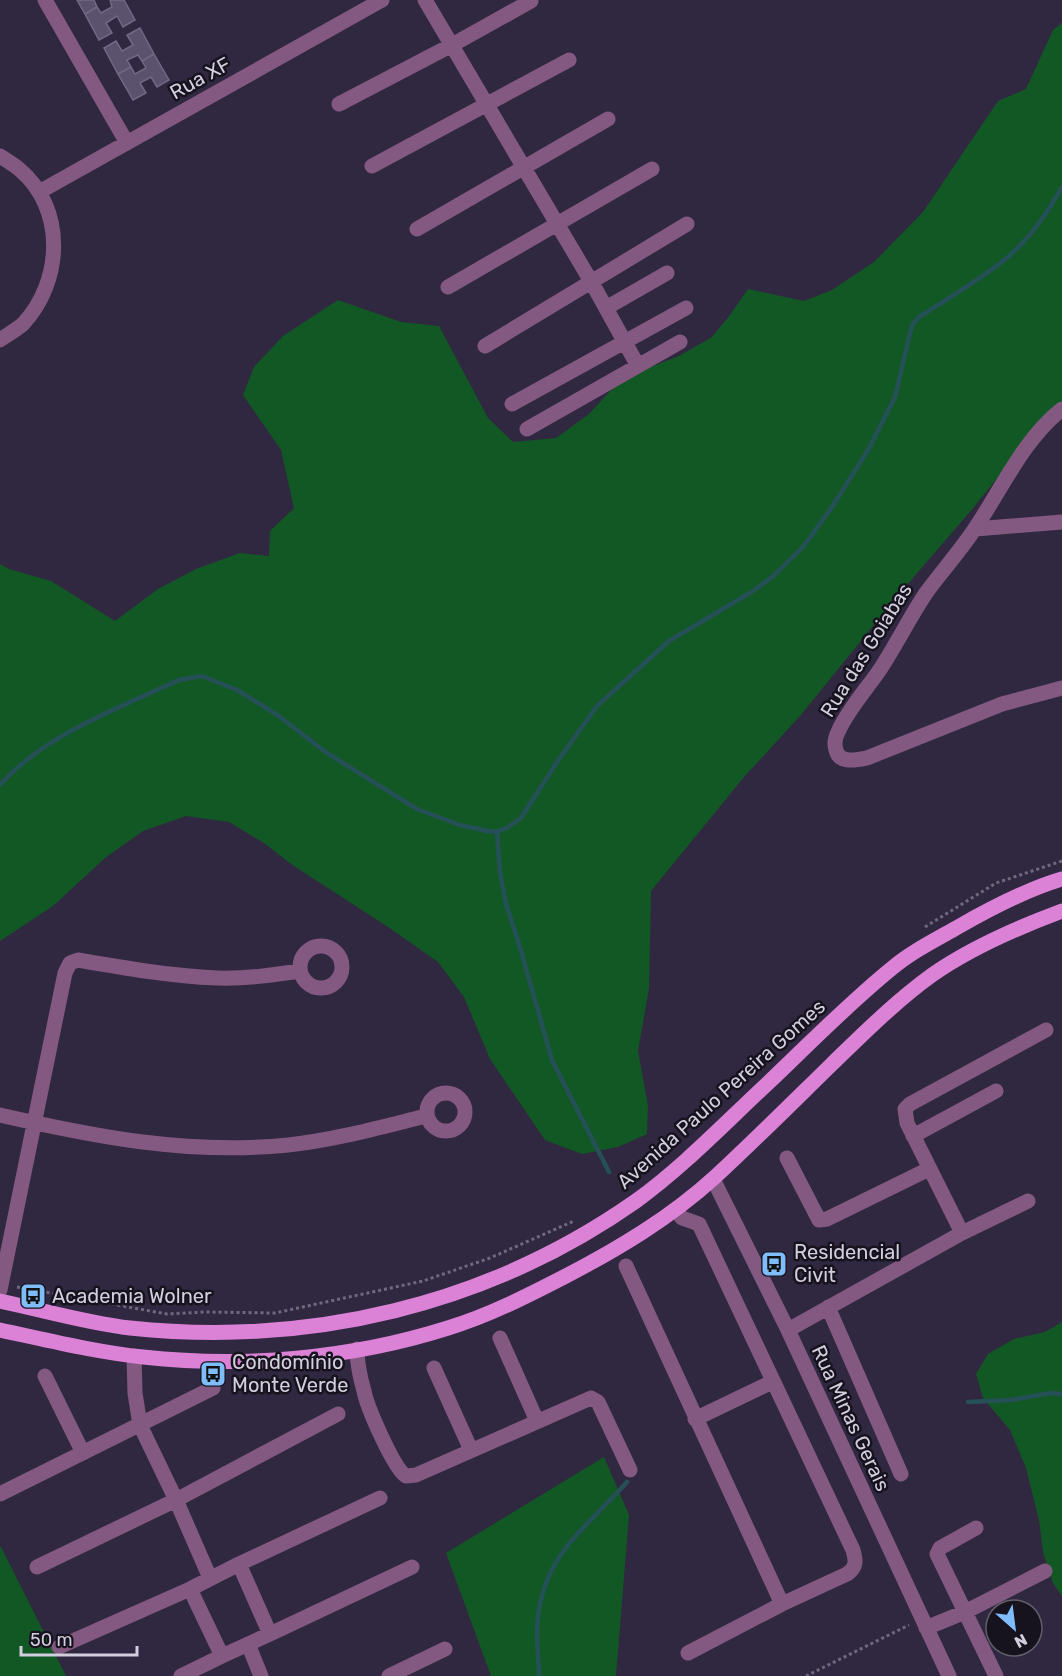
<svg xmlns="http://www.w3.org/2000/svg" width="1062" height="1676" viewBox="0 0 1062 1676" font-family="Rubik,sans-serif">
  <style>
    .green { fill: #125824 }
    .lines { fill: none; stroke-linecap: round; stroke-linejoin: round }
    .stream { stroke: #265058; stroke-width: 4.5 }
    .building { fill: #5b536e; stroke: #716985; stroke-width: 1.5 }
    .path { stroke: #70697e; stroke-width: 3; stroke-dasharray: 3 3; stroke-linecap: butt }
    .minor { stroke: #845981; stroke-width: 15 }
    .major { stroke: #db81d6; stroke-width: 15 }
    .labels { text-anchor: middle; stroke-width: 5; stroke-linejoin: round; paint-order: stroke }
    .street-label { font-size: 20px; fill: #d3cede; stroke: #16131e }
    .poi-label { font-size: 20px; fill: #d3cede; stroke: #16131e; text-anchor: start }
  </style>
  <rect width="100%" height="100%" fill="#302840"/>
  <!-- green -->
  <path class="green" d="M 1062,23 L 1062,401 L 1050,412 L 974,507 L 894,600 L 800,716 L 744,777 L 651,891 L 649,988 L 638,1051 L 648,1106 L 647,1134 L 618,1147 L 582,1154 L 545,1140 L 490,1059 L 464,997 L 438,962 L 391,929 L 291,864 L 264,843 L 229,822 L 186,816 L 143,831 L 105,858 L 53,906 L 0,941 L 0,564 L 9,569 L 51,581 L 115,621 L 158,589 L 196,569 L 240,553 L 269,556 L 270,531 L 294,508 L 281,450 L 243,395 L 254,367 L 283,336 L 338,300 L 401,322 L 439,326 L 488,418 L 513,442 L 556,438 L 589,414 L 613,388 L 648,368 L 679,356 L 712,337 L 730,315 L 748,289 L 804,301 L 832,290 L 874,262 L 923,212 L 998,101 L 1026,89 L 1053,30 Z
    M 1062,1322 L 1062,1596 L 1053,1583 L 1043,1552 L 1039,1520 L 1026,1468 L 1010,1430 L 983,1398 L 976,1374 L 988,1354 L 1014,1339 L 1045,1332 Z
    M 604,1457 L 629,1515 L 616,1676 L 491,1676 L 446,1553 Z
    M 0,1547 L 1,1547 L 66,1676 L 0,1676 Z"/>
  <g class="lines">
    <!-- stream -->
    <path class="stream" d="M 0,785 C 42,736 121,707 179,680 L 202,676 L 237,690 L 276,714 L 327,753 L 417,809 L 460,825 L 487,831 L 497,832 L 508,827 L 521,818 L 557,762 L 597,706 L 669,641 L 753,591 L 772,577 L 803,547 L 832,507 L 868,450 L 895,397 L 912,325 L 919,317 C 949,298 981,279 1008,257 C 1030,238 1048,212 1062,187
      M 497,832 L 500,873 L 506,904 L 519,944 L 552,1060 L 609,1172
      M 968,1402 L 1012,1400 L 1050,1393 L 1062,1394
      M 539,1676 C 539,1656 535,1636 538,1616 C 546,1552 587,1527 627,1482"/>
  </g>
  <!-- building -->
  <path class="building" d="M 77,0 L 94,0 L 97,7 L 85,14 Z
    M 124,0 L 135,20 L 123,27 L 117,16 L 106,23 L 112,33 L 99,40 L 85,14 L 97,7 L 101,13 L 112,7 L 110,0 Z
    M 140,28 L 154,54 L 142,61 L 138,55 L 127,60 L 131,67 L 118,74 L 104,48 L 116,41 L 122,51 L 133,45 L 127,35 Z
    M 154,54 L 169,80 L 157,87 L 151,77 L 140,83 L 146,93 L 133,100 L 118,74 L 131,67 L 135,74 L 146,68 L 142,61 Z"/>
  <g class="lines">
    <!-- path -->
    <path class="path" d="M 925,927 L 996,883 L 1062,861
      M 17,1287 L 167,1314 L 205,1312 L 275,1313 L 423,1281 L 490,1258 L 574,1221
      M 806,1676 L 909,1625"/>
    <!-- minor -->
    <path class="minor" d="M 45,0 L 127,143
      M 425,0 L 592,283 L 638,366
      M 339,104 L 452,45 L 531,1
      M 0,156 C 6,160 13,164 19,169 C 66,208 63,281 23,324 C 16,330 7,335 0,340
      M 372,166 L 569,60
      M 39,192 L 382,0
      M 417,229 L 608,119
      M 448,287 L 652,169
      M 606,308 L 667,273
      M 485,346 L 687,224
      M 512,404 L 686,308
      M 1062,409 C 1024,439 1002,488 976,527 C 961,550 942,571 926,593 C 910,617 897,643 881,668 C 867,689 848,709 838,732 C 835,738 834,744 836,750 C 839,764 857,760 867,758 L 1002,704 L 1062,688
      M 527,429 L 680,342
      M 975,529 L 1062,522
      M300 967a21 21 0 1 1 42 0a21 21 0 1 1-42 0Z
      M427 1112a19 19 0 1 1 38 0a19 19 0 1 1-38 0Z
      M 0,1115 C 96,1137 189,1155 288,1145 C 335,1140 381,1127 426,1116
      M 913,1136 L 996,1091
      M 787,1158 L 819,1220 L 827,1219 L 929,1169
      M 713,1179 L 788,1330 L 949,1676
      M 676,1210 L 682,1218 L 699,1224 L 853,1550 C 856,1561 857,1567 847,1574 L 782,1604 L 688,1653
      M 962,1233 L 907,1123 L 905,1109 L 910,1104 L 1046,1030
      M 626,1266 L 782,1604
      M 0,1290 L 65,973 L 70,963 L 78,960 C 124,968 170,976 217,978 C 245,979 273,975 300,971
      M 828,1307 L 901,1474
      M 788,1330 L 962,1233 L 1028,1201
      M 500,1338 L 537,1421
      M 357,1349 C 357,1363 360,1377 364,1391 C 367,1407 394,1469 406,1476 L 416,1475 L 591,1398 L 598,1402 L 630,1470
      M 134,1356 L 135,1393 L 140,1425 L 176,1500 L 210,1578
      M 434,1368 L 471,1450
      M 45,1376 L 83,1453
      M 695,1419 L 772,1382
      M 0,1494 L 213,1388
      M 976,1528 L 940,1548 L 937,1554 L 996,1676
      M 239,1564 L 270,1634 L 222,1656 L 190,1589 Z
      M 239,1564 L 380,1498
      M 37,1567 L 176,1500 L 338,1414
      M 926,1628 L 965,1612 L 1045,1571
      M 270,1634 L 412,1567
      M 248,1644 L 261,1676
      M 59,1647 L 190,1589
      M 181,1676 L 222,1656
      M 389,1676 L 445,1649"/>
    <!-- major -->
    <path class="major" d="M 0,1301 C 43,1310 87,1323 130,1328 C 310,1347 488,1305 636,1201 C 683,1167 725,1123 767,1084 C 808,1045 848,1004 891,969 C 911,952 935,940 958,927 C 991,908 1025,890 1062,879
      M 0,1330 C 47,1340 95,1352 143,1357 C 244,1368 350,1359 448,1328 C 488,1316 527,1296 564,1277 C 618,1249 670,1218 715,1177 C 755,1140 793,1102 832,1064 C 864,1033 896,1001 932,975 C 969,949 1019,927 1062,911"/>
  </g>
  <!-- icons -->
  <defs>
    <g id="bus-square" transform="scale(1.35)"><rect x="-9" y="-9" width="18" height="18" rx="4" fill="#7fbdfa" stroke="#16131e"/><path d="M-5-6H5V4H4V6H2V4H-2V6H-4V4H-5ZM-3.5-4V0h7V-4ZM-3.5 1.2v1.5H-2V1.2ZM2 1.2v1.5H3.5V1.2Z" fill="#111"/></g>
  </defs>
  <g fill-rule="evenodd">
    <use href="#bus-square" x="774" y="1264"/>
    <use href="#bus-square" x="33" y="1296"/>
    <use href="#bus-square" x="213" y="1374"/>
  </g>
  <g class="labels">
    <!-- street labels -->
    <g class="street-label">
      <text transform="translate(200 78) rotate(-29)" y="7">Rua XF</text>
      <text transform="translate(866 650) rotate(-58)" y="7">Rua das Goiabas</text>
      <text transform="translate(721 1094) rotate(-42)" y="7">Avenida Paulo Pereira Gomes</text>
      <text transform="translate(851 1418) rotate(65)" y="7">Rua Minas Gerais</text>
    </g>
    <!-- poi labels -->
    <g class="poi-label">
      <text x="794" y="1259">Residencial<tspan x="794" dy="23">Civit</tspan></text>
      <text x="52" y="1303">Academia Wolner</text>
      <text x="232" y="1369">Condomínio<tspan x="232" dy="23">Monte Verde</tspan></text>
    </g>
  </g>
  <!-- north arrow -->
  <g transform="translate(1014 1628) rotate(152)"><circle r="28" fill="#16131e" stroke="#625e6b" stroke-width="1.5"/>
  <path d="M0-4.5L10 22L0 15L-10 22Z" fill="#7fbdfa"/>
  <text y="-9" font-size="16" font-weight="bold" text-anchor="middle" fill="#d3cede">N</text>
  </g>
  <!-- scale -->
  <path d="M21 1646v9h116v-9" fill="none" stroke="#d3cede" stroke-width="3"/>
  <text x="30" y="1646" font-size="18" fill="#d3cede" stroke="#16131e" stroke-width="4.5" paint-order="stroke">50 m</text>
</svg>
